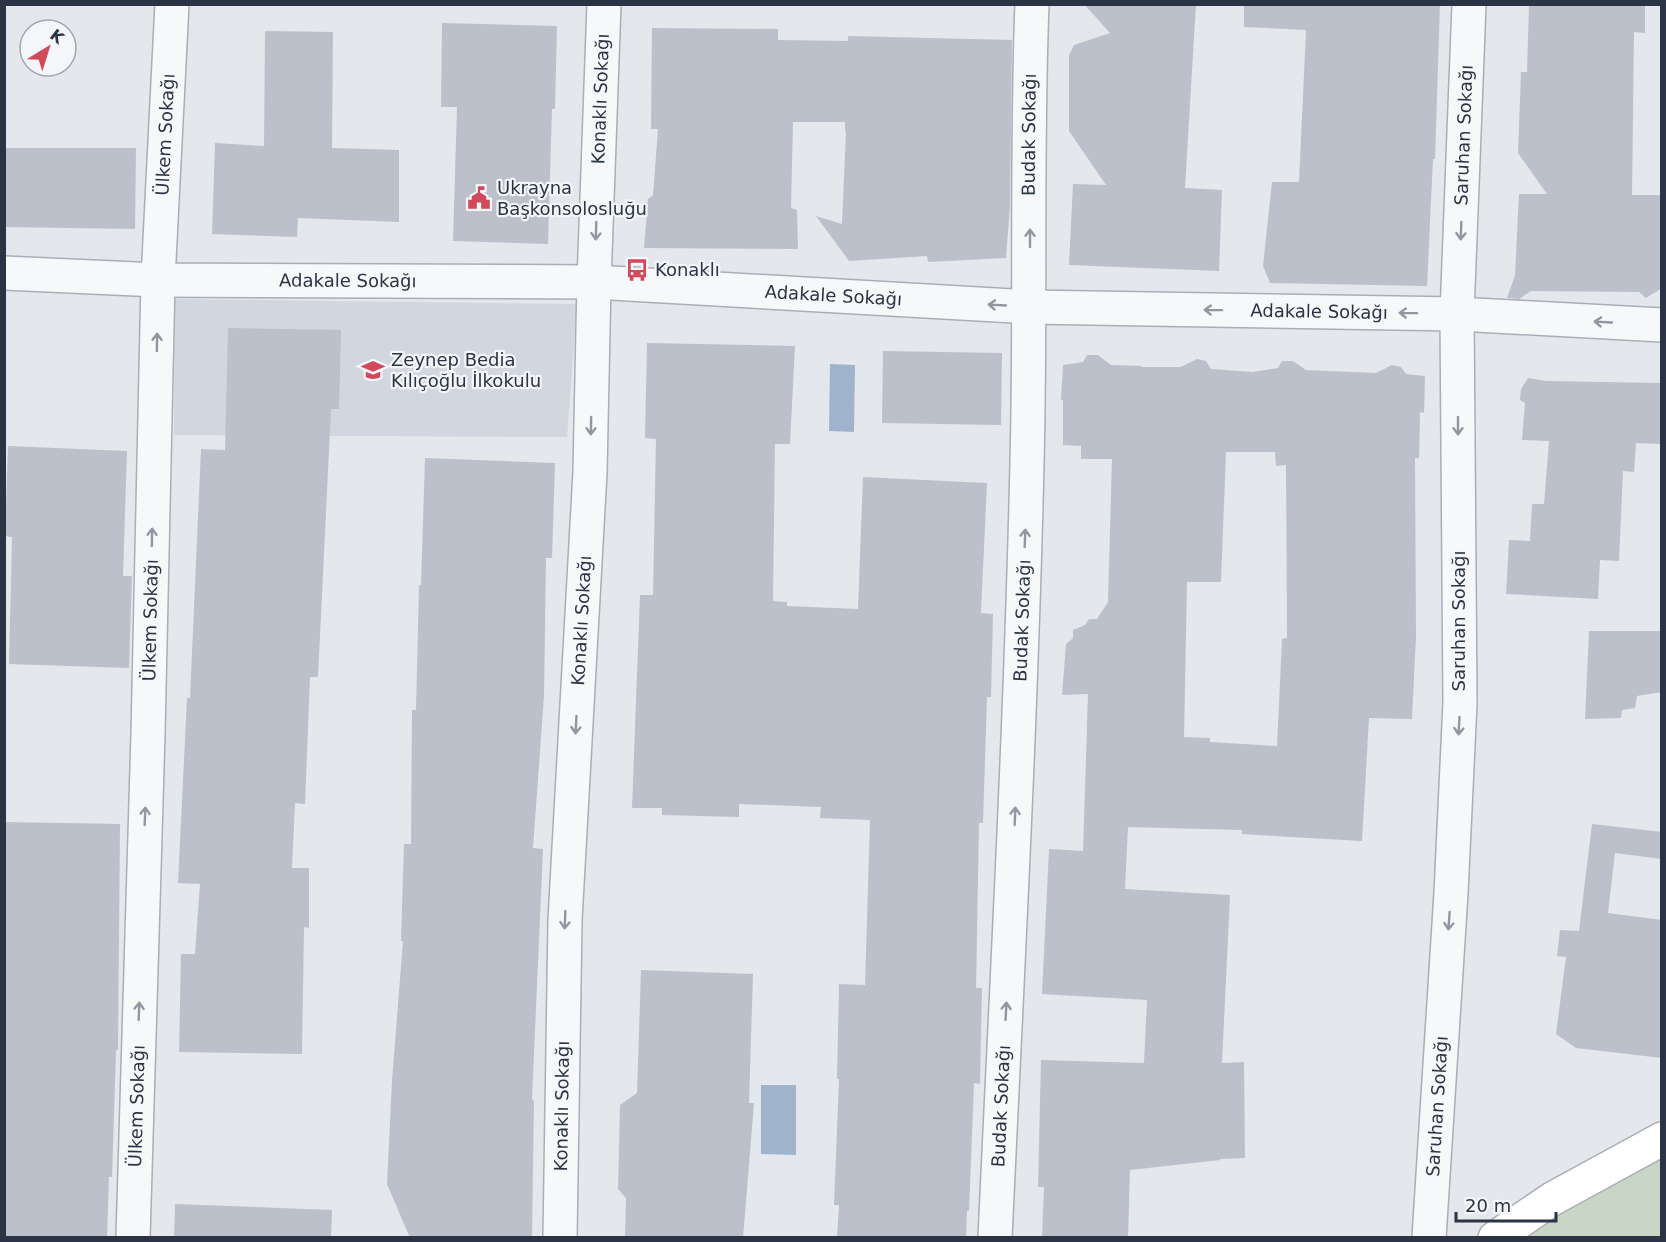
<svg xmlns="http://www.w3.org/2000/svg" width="1666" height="1242" viewBox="0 0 1666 1242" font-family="'DejaVu Sans',sans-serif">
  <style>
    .built { fill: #d2d6de }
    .green { fill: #c9d6c5 }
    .water { fill: #9fb4cc }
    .building { fill: #bbc0ca; fill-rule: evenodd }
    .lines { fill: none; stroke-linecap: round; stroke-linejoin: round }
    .street-casing { stroke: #a9aeb7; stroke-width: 36 }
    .secondary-casing { stroke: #a9aeb7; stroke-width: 36 }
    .street { stroke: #f7f8fa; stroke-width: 33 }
    .secondary { stroke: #fff; stroke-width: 33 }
    .oneway { stroke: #9196a0 }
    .labels { text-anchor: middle; stroke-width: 4.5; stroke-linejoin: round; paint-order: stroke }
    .street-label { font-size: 18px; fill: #2b3445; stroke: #f4f6f9 }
    .poi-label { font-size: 18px; fill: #2b3445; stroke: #f4f6f9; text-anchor: start }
  </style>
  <rect width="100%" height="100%" fill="#e4e7ec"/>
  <!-- built -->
  <path class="built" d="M 175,299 L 577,304 L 567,437 L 174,435 Z"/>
  <!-- green -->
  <path class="green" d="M 1661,1159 L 1661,1237 L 1520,1238 L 1578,1201 Z"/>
  <!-- water -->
  <path class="water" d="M 830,364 L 855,365 L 854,432 L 829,431 Z
    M 761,1085 L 796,1085 L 796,1155 L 761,1154 Z"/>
  <!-- building -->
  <path class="building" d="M 1084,4 L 1196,4 L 1185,188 L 1222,190 L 1219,271 L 1069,265 L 1073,184 L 1106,185 L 1069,131 L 1069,55 L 1074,45 L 1110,33 Z
    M 1244,4 L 1440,4 L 1435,159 L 1433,159 L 1427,286 L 1270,283 L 1263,266 L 1272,182 L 1299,182 L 1306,30 L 1244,27 Z
    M 1529,4 L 1645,4 L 1645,33 L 1634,32 L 1632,195 L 1662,195 L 1662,288 L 1646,298 L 1639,292 L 1531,291 L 1519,299 L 1507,298 L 1515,275 L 1519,194 L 1547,194 L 1518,153 L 1521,72 L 1527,72 Z
    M 442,23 L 557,26 L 555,109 L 552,109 L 548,244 L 453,241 L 457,107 L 441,107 Z
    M 652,28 L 778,29 L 778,40 L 848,41 L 848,36 L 1012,40 L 1010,206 L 1006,258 L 928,262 L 927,256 L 849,261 L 816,216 L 842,224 L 846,132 L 845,131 L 845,122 L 793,122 L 791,208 L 797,210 L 798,249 L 644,248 L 648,199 L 653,195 L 658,129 L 651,129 Z
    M 265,31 L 333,32 L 332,148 L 399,150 L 399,222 L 298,218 L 297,237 L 212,234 L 215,143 L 264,146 Z
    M 4,148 L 136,148 L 135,229 L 4,227 Z
    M 228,328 L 341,330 L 339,409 L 331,409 L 318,677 L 310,677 L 305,804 L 295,803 L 292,868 L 309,868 L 309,928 L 304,927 L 302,1054 L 179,1052 L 181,954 L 195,954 L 200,884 L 178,883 L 187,698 L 190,698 L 201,449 L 225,450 Z
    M 647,343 L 795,346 L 790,444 L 775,444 L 773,601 L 787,602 L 787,606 L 858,609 L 863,477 L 987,483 L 981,613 L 993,614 L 991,697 L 987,697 L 983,823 L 979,823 L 976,988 L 982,988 L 980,1084 L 974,1083 L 969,1211 L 967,1211 L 966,1238 L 837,1238 L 839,1205 L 834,1205 L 839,1079 L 837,1079 L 839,984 L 865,985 L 870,820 L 820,818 L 821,807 L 739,804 L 739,817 L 662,815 L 662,808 L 632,808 L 640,595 L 653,595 L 656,439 L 645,438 Z
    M 883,351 L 1002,353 L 1001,425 L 882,423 Z
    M 1087,355 L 1098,355 L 1111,365 L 1142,366 L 1142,367 L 1181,367 L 1197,359 L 1206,361 L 1211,369 L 1252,372 L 1278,368 L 1282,361 L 1293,361 L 1306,370 L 1376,373 L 1392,365 L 1401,367 L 1406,374 L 1425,376 L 1424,413 L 1420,412 L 1419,458 L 1415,458 L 1416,637 L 1412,719 L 1369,718 L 1362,841 L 1242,834 L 1242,830 L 1128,827 L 1125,889 L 1230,895 L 1222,1063 L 1244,1062 L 1245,1158 L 1220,1159 L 1220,1160 L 1130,1170 L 1128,1238 L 1042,1238 L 1044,1187 L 1038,1187 L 1041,1060 L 1144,1063 L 1147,1000 L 1042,994 L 1049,849 L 1083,851 L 1088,694 L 1062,695 L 1066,644 L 1073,638 L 1073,630 L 1085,625 L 1089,619 L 1097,619 L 1108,602 L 1112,459 L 1081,459 L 1081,446 L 1063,445 L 1063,400 L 1061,400 L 1063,365 L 1083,362 ZM 1226,452 L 1275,452 L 1276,466 L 1286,465 L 1287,638 L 1282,639 L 1277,746 L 1210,742 L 1210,738 L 1184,737 L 1187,582 L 1221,582 Z
    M 1528,378 L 1546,381 L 1662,383 L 1660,444 L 1636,443 L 1634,472 L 1623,471 L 1619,561 L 1600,560 L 1598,599 L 1506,594 L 1509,540 L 1530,541 L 1532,504 L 1544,504 L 1549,441 L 1522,440 L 1525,403 L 1520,400 L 1521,389 Z
    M 8,446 L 127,451 L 123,576 L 132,576 L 129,668 L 9,664 L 12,537 L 5,536 Z
    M 425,458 L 555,463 L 552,558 L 546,558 L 544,696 L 533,848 L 543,849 L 532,1099 L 534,1101 L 532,1238 L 410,1238 L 387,1184 L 392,1081 L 403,941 L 401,941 L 404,844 L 411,844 L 412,710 L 416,710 L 419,585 L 421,585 Z
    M 1589,631 L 1662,631 L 1662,692 L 1637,696 L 1635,708 L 1622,710 L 1621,718 L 1585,719 Z
    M 4,822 L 120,824 L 118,1050 L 116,1050 L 112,1177 L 109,1177 L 107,1238 L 4,1238 Z
    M 1592,824 L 1662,832 L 1662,859 L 1615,853 L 1608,913 L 1662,920 L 1662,1058 L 1576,1048 L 1556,1034 L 1566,957 L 1557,956 L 1560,930 L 1579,931 Z
    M 641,970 L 753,974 L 749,1103 L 754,1103 L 743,1238 L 625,1238 L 626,1198 L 618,1189 L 620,1105 L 637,1093 Z
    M 175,1204 L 332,1210 L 331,1238 L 174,1238 Z"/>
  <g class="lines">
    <!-- street casing -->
    <g class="street-casing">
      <g id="street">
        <path id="s1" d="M 4,273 L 158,280 L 594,282 L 1030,307 L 1457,314 L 1662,325"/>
        <path id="s2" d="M 133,1238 L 148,734 L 158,280 L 172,4"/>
        <path id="s3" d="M 560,1238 L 565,920 L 590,472 L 594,282 L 604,4"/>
        <path id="s4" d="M 995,1238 C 1007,979 1021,721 1027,463 C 1031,310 1026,157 1032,4"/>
        <path id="s5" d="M 1429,1238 L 1451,893 L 1460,703 L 1457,314 L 1469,4"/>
      </g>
    </g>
    <!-- secondary casing -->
    <g class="secondary-casing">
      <path id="secondary" d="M 1495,1238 L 1552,1199 L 1662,1139"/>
    </g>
    <!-- street -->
    <use href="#street" class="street"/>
    <!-- secondary -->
    <use href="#secondary" class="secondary"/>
  </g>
  <!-- one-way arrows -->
  <defs><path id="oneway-shaft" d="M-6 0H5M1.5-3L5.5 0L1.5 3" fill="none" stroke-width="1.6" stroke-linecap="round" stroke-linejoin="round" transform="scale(1.5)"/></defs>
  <g class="oneway">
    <use href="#oneway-shaft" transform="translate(596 231) rotate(92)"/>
    <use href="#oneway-shaft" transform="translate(1461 231) rotate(92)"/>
    <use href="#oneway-shaft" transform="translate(1030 238) rotate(-90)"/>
    <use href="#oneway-shaft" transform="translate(997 305) rotate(-177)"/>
    <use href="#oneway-shaft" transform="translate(1213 310) rotate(-179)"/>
    <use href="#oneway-shaft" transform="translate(1408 313) rotate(-179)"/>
    <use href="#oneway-shaft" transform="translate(1603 322) rotate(-177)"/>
    <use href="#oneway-shaft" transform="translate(157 342) rotate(-89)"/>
    <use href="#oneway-shaft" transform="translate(591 426) rotate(91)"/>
    <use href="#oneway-shaft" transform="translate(1458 426) rotate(90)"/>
    <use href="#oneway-shaft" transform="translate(152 537) rotate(-89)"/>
    <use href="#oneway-shaft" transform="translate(1025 538) rotate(-88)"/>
    <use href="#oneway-shaft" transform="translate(576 725) rotate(93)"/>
    <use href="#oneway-shaft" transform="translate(1459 726) rotate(93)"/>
    <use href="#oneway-shaft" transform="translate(145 816) rotate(-88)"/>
    <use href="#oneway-shaft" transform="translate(1015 816) rotate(-88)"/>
    <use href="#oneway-shaft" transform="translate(565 920) rotate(92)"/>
    <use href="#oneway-shaft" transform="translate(1449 921) rotate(94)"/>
    <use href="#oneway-shaft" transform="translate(139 1011) rotate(-88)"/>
    <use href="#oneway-shaft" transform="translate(1006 1011) rotate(-87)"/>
  </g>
  <!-- icons -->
  <defs>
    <g id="civic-bare" transform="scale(1.8)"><path d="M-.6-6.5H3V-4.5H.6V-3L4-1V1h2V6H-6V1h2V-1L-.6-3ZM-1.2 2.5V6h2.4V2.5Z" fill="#d1495b" stroke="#f4f6f9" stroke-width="2.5" paint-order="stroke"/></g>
    <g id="bus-bare" transform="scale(1.8)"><path d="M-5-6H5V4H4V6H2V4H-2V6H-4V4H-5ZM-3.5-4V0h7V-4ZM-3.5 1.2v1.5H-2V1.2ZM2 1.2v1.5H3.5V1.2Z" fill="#d1495b" stroke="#f4f6f9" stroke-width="2.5" paint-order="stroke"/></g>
    <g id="school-bare" transform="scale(1.8)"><path d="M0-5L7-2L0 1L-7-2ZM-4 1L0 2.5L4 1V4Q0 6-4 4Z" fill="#d1495b" stroke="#f4f6f9" stroke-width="2.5" paint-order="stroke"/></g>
  </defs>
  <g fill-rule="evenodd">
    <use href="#civic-bare" x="479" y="198"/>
    <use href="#bus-bare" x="637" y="270"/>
    <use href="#school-bare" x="373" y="370"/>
  </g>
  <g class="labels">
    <!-- street labels -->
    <g class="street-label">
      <text dy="6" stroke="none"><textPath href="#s3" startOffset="1140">Konaklı Sokağı</textPath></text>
      <text dy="6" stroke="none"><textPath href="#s2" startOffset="1104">Ülkem Sokağı</textPath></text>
      <text dy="6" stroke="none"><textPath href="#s4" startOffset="1104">Budak Sokağı</textPath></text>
      <text dy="6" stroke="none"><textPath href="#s5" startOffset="1104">Saruhan Sokağı</textPath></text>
      <text dy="6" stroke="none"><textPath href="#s1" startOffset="344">Adakale Sokağı</textPath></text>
      <text dy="6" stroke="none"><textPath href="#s1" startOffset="830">Adakale Sokağı</textPath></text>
      <text dy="6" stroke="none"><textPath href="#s1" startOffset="1316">Adakale Sokağı</textPath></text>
      <text dy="6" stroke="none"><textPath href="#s2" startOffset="618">Ülkem Sokağı</textPath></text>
      <text dy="6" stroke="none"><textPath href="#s3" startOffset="618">Konaklı Sokağı</textPath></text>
      <text dy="6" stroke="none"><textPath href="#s4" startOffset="618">Budak Sokağı</textPath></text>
      <text transform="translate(1459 621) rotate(-90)" y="6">Saruhan Sokağı</text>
      <text dy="6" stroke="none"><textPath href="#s2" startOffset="132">Ülkem Sokağı</textPath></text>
      <text dy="6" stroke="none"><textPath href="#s3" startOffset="132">Konaklı Sokağı</textPath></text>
      <text dy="6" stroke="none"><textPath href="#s4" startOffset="132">Budak Sokağı</textPath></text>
      <text dy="6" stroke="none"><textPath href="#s5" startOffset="132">Saruhan Sokağı</textPath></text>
    </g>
    <!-- poi labels -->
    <g class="poi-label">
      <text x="497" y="194">Ukrayna<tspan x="497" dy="21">Başkonsolosluğu</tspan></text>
      <text x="655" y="276">Konaklı</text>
      <text x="391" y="366">Zeynep Bedia<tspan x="391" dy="21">Kılıçoğlu İlkokulu</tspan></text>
    </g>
  </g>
  <!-- border -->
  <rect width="1666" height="1242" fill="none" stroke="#2b3445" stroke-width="12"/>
  <!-- north arrow -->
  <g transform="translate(48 48) rotate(38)"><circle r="28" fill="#f4f6f9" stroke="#a4a8b1" stroke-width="1.5"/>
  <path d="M0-4.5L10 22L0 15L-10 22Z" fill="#d1495b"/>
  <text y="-9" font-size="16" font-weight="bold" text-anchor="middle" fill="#2b3445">K</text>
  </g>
  <!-- scale -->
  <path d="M1456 1212v9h100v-9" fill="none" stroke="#2b3445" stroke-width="3"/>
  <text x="1465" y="1212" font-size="18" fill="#2b3445" stroke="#f4f6f9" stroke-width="4.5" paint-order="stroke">20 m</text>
</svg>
